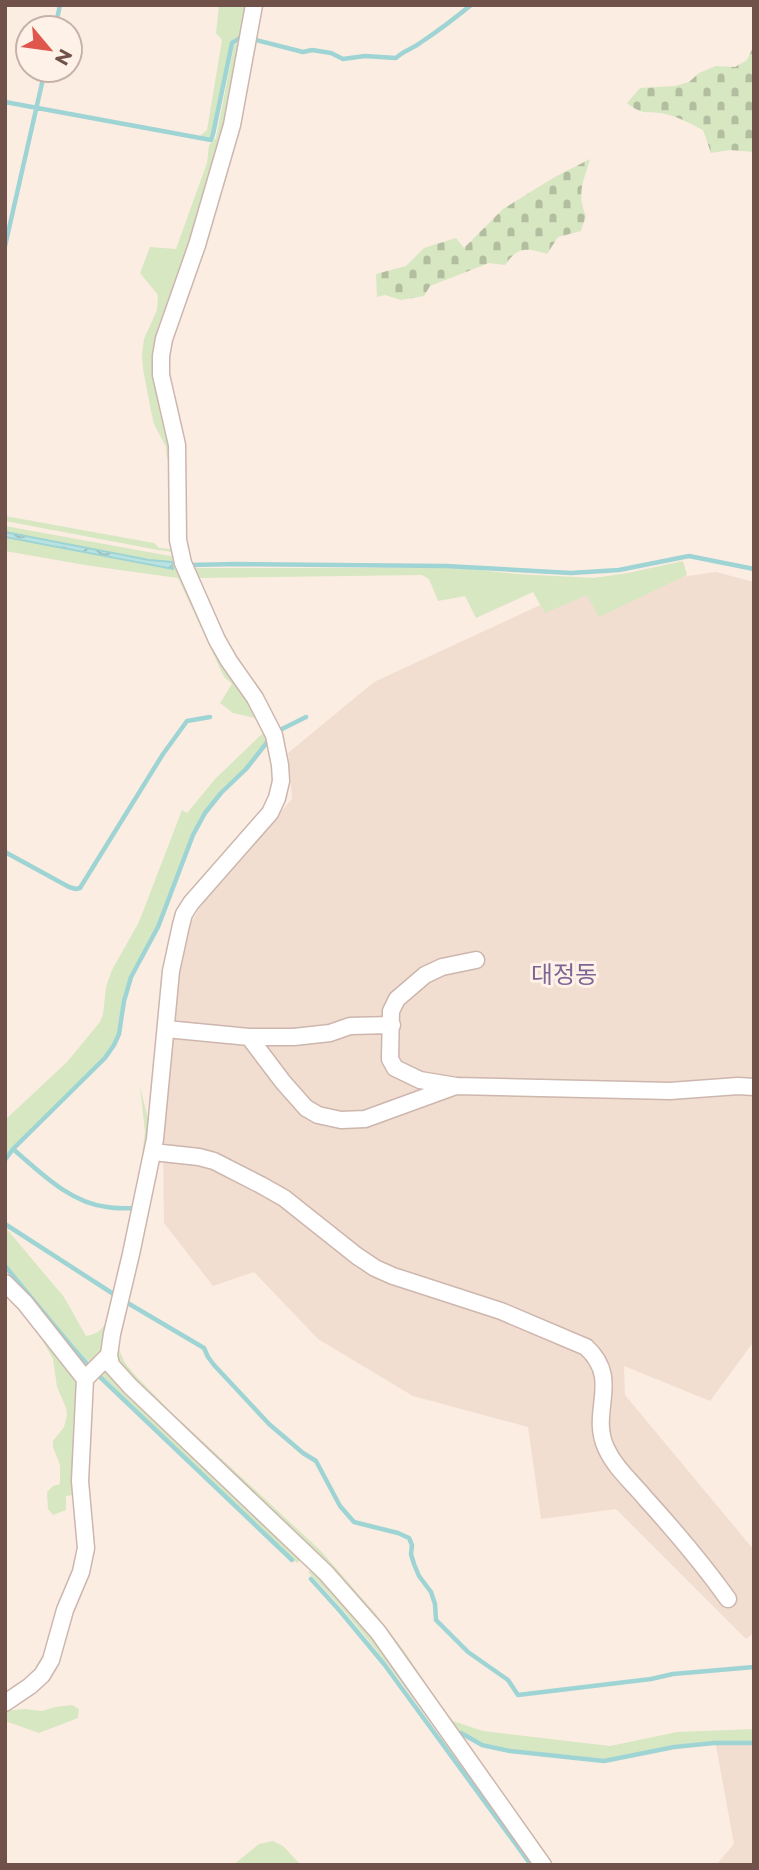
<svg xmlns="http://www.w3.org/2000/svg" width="759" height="1870" viewBox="0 0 759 1870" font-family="Montserrat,'Noto Sans KR',sans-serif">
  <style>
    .residential { fill: #f2ded1 }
    .grass { fill: #d7e7c2 }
    .cemetery { fill: url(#cemetery-stones) }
    .water { fill: url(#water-waves); stroke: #9fd4d4; stroke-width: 2 }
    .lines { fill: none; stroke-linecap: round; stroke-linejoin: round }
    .stream { stroke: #9fd4d4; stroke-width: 4.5 }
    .street-casing { stroke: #cdb6ad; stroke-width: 19 }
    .street { stroke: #fff; stroke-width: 16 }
    .labels { text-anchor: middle; stroke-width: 6; stroke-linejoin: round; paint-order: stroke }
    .quarter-label { font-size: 24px; fill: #7d6694; stroke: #fef2e8 }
  </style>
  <defs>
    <pattern id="cemetery-stones" width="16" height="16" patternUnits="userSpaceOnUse" patternTransform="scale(1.75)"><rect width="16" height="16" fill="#d7e7c2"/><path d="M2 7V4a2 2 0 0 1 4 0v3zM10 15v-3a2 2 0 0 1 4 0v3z" fill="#b3bea0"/></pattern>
    <pattern id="water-waves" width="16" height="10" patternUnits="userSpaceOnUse" patternTransform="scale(1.75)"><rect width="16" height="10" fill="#b8e3e2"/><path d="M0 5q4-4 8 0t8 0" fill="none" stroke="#9abbb9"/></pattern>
  </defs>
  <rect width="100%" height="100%" fill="#fbede2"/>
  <!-- residential -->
  <path class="residential" d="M 716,572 L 754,582 L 754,1344 L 752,1344 L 710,1401 L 624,1366 L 625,1395 L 754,1550 L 754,1633 L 746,1639 L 616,1509 L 541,1519 L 528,1427 L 413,1396 L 318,1339 L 254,1272 L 213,1286 L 164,1223 L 162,1069 L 170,962 L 205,898 L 292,799 L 288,753 L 374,682 L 566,593 Z
    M 754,1731 L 754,1865 L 716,1865 L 734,1844 L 714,1735 Z"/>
  <!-- grass -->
  <path class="grass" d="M 219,5 L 252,5 L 245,37 L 237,37 L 230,43 L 212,130 L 210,136 L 207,138 L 200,136 L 207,130 L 222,40 L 216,33 Z
    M 244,41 L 228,124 L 215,175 L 194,242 L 178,282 L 157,354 L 159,383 L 175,447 L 176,549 L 173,552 L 158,550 L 5,521 L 5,516 L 154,543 L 159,548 L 171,549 L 173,546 L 171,459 L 167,459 L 166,447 L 154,424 L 151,411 L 143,369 L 142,354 L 144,339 L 157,310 L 158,295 L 140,273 L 150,247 L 176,249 L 207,163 L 209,145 L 216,138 L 234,45 Z
    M 5,526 L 176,557 L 272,734 L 245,768 L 220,792 L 204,812 L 192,834 L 156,927 L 129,976 L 122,1000 L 117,1034 L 113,1044 L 104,1057 L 5,1156 L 5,1120 L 67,1062 L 100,1022 L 103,1014 L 106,987 L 112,970 L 139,922 L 182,810 L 187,813 L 216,778 L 265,731 L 259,719 L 233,713 L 220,703 L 232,684 L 224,677 L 178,578 L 91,566 L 5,551 L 5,537 L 163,568 L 172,562 L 149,560 L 5,532 Z
    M 683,561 L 687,575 L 599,617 L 587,595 L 545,613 L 533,592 L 476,618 L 465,596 L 438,601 L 429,579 L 422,575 L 194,578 L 190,568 L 458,568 L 517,574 L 593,578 L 628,573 Z
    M 140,1087 L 152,1134 L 135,1205 L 132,1205 L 141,1164 L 145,1132 Z
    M 5,1227 L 64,1297 L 86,1336 C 98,1334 103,1329 108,1319 L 105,1351 L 91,1364 L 73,1346 L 5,1263 Z
    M 43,1330 L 82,1380 L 79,1494 L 66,1496 L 66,1510 L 53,1515 L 48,1509 L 47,1492 L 53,1486 L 60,1484 L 60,1465 L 53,1447 L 53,1441 L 64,1427 L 67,1415 L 66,1408 L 57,1387 L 53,1359 L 41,1338 Z
    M 115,1340 L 125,1363 L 135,1375 L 169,1410 L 321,1551 L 375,1613 L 405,1652 L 450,1720 L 483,1731 L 610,1746 L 677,1732 L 754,1729 L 754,1741 L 714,1741 L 674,1745 L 604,1759 L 510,1749 L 483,1743 L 452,1728 L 400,1655 L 119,1366 L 115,1353 Z
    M 105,1369 L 301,1559 L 297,1563 L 98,1372 Z
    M 311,1571 L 314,1571 L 374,1634 L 435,1719 L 430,1722 C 392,1669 354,1619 308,1572 Z
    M 72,1705 L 79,1709 L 78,1718 L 39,1733 L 5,1721 L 5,1711 L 24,1709 L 42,1711 L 55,1707 Z
    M 273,1841 L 283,1846 L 300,1864 L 233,1865 L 259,1844 Z"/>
  <!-- cemetery -->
  <path class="cemetery" d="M 754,45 L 754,152 L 730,150 L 711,153 L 703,130 C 691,124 679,117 665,114 C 648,110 644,117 627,103 L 640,88 L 675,86 L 689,82 L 699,73 L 716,66 L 735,67 L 747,60 Z
    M 590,159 C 584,180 576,194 586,216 L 581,231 L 558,237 L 547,254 C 527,248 518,246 505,265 L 489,263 L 430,286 L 424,296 L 401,300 L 385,295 L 377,297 L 376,274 L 406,266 L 424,248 L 456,238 L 464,248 L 503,209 L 553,178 Z"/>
  <!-- water -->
  <path class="water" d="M 5,532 L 149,560 L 172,562 L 173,569 L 5,537 Z"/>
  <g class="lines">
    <!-- stream -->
    <path class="stream" d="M 55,28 L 60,5
      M 252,39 L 303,52 L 312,50 L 331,53 L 343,59 L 365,56 L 396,58 C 403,51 412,49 420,43 C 438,31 454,19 471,5
      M 5,102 L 211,140 L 213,134 L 232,43 L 240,38 L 243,38
      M 5,246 L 45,70
      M 190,565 L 236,564 L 446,566 L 571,573 L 619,570 L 689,556 L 754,569
      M 280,730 L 306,717
      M 5,852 L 69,887 L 76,889 L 80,888 L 163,754 L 187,721 L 210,717
      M 13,1149 C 40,1172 70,1203 107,1207 C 117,1209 126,1208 136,1208
      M 5,1160 L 13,1149 L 105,1058 L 114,1045 L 119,1034 L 124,1001 L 131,977 L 158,927 L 193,835 L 205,813 L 221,793 L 246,769 L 268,741
      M 5,1224 L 115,1295
      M 5,1266 L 72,1347 L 89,1366
      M 126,1302 L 204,1348 L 208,1357 L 214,1365 L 269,1424 L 303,1453 L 316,1461 L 340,1506 L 354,1522 L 398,1533 L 409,1538 L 412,1545 L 411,1554 L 414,1564 L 419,1576 L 431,1592 L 435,1604 L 436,1620 L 468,1652 L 508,1680 L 518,1695 L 651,1679 L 673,1674 L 754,1667
      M 100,1377 L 292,1560
      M 311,1579 L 340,1611 L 384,1664 L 531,1865
      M 461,1733 L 482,1745 L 510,1751 L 604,1761 L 674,1747 L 714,1743 L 754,1743"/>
    <!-- street casing -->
    <g class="street-casing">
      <path id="street" d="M 254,5 L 232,125 L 197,245 L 164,339 L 161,356 L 161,375 L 177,445 L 178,540 L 183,563 L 217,640 L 229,661 L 255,698 L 274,735 L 280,765 L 281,781 L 277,798 L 270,813 L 191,903 L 184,914 L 181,925 L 171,971 L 155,1139 L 131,1254 L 112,1334 L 109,1355 L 111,1365 L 130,1386 L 326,1573 L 378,1632 L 543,1865
        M 476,960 L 442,967 L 425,975 L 397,999 L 391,1011 L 390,1059 L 395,1068 L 420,1080 L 456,1086 L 670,1091 L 738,1086 L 754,1087
        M 166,1029 L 249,1037 L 294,1037 L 330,1033 L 350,1026 L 392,1025
        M 249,1037 L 283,1082 L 306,1108 L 318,1115 L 341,1120 L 365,1119 L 453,1087
        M 153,1152 L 199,1157 L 214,1161 L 261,1185 L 284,1198 L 357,1256 L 375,1268 L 393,1276 L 501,1311 L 586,1347 C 622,1380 589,1411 606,1448 C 615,1468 632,1482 646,1499 C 675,1531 703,1564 728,1599
        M 5,1283 L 25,1303 L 85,1379
        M 5,1703 L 30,1686 L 42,1675 L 51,1660 L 65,1610 L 81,1572 L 86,1548 L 80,1481 L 85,1379 L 109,1355"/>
    </g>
    <!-- street -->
    <use href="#street" class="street"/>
  </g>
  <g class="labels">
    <!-- quarter labels -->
    <g class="quarter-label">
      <text x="564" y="983">대정동</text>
    </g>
  </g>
  <!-- border -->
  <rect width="759" height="1870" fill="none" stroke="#71524a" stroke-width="14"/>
  <!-- north arrow -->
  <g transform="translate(49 49) rotate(119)"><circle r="33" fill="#fef2e8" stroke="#c6b2a9" stroke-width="2"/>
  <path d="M0-5L12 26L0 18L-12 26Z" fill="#df564d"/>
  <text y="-10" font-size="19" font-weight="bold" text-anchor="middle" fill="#71524a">N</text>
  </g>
</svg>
